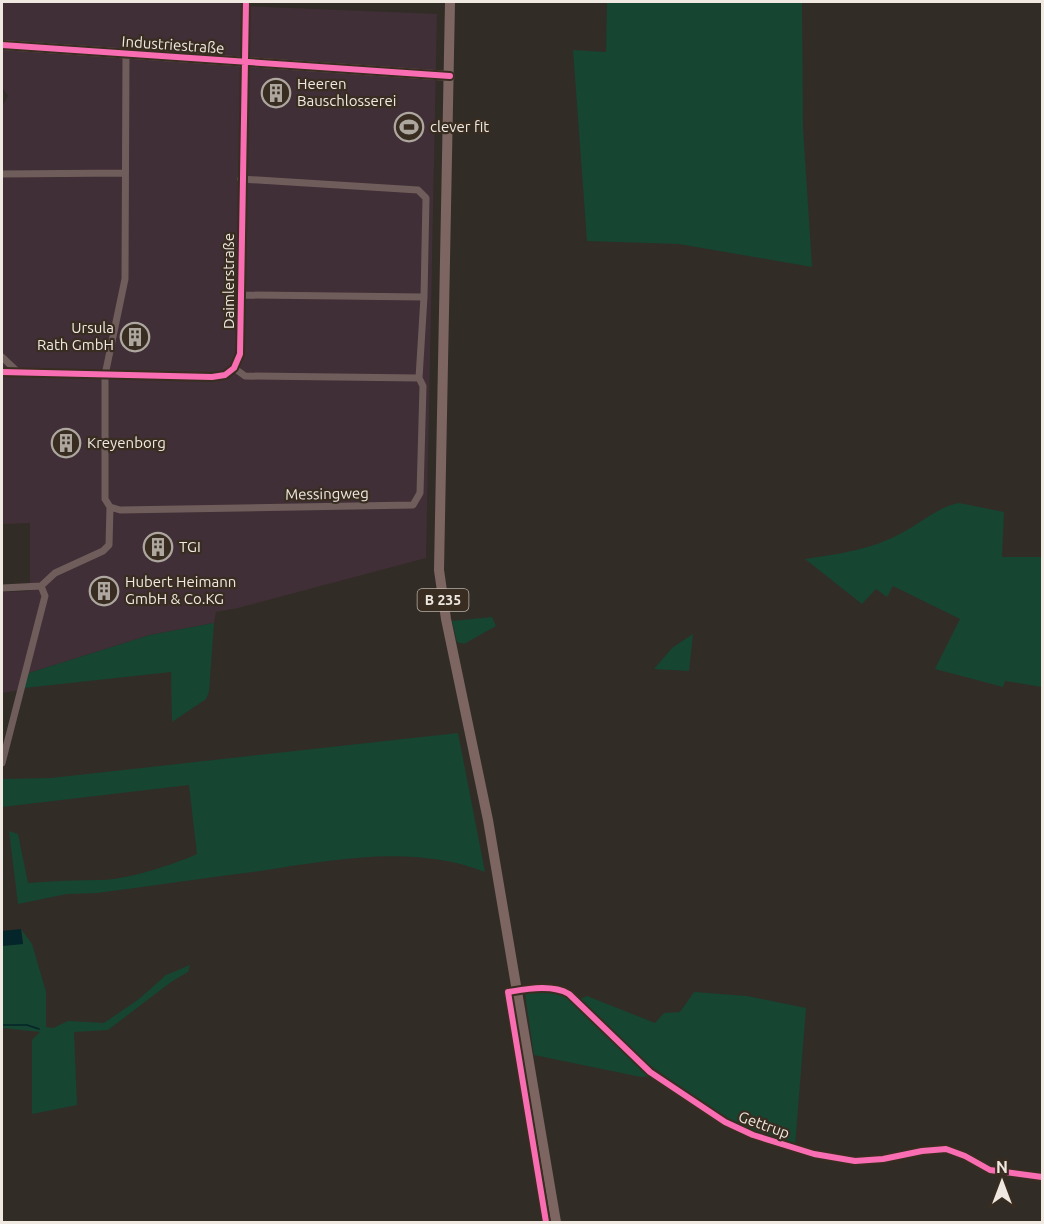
<svg xmlns="http://www.w3.org/2000/svg" width="1044" height="1224" viewBox="0 0 1044 1224" font-family="Ubuntu,sans-serif">
  <style>
    .industrial { fill: #402f36 }
    .green { fill: #164532 }
    .water { fill: #042529 }
    .lines { fill: none; stroke-linecap: round; stroke-linejoin: round }
    .stream { stroke: #042529; stroke-width: 1.5 }
    .street { stroke: #6f5d5b; stroke-width: 7 }
    .secondary { stroke: #735f5c; stroke-width: 10 }
    .primary { stroke: #7d6562; stroke-width: 10 }
    .cycleway-casing { stroke: #382d20; stroke-width: 10 }
    .cycleway { stroke: #f96db3; stroke-width: 6 }
    .labels { text-anchor: middle; stroke-width: 4.5; stroke-linejoin: round; paint-order: stroke }
    .shield { fill: #382d20; stroke: #b9b1a7; stroke-width: 1.5 }
    .shield-label { font-size: 14px; font-weight: bold; fill: #f0e9e1 }
    .street-label { font-size: 15px; fill: #f0e9e1; stroke: #382d20 }
    .poi-label { font-size: 15px; fill: #f0e9e1; stroke: #382d20; text-anchor: start }
  </style>
  <rect width="100%" height="100%" fill="#322c26"/>
  <!-- industrial -->
  <path class="industrial" d="M 2,2 L 241,2 L 242,6 L 437,14 L 426,558 L 238,608 L 216,612 L 214,623 L 150,635 L 29,673 L 24,674 L 20,690 L 2,693 L 2,592 L 30,591 L 30,523 L 2,524 L 2,106 L 8,96 L 2,87 Z"/>
  <!-- green -->
  <path class="green" d="M 607,2 L 802,2 L 803,128 L 812,267 L 679,244 L 587,241 L 573,50 L 606,52 Z
    M 959,503 L 1004,512 L 1002,557 L 1042,557 L 1042,687 L 1005,681 L 1003,687 L 935,669 L 960,619 L 893,586 L 887,597 L 876,589 L 862,604 L 805,559 C 839,554 875,549 905,531 C 924,521 938,507 959,503 Z
    M 492,617 L 496,626 L 464,644 L 457,642 L 452,621 Z
    M 214,623 L 209,692 L 206,699 L 172,722 L 171,672 L 24,688 L 29,673 L 150,635 Z
    M 693,634 L 689,671 L 654,669 L 672,648 Z
    M 458,733 L 485,872 C 412,844 334,860 260,871 C 205,878 151,886 97,893 L 67,894 L 18,904 L 9,831 L 18,834 L 28,883 C 53,881 77,880 102,880 C 125,880 176,864 197,854 L 189,785 L 2,807 L 2,779 L 51,778 Z
    M 21,929 L 32,944 L 46,992 L 46,1027 L 53,1028 L 68,1021 L 104,1023 L 139,999 L 166,975 L 190,965 L 188,972 L 171,982 L 108,1030 L 74,1032 L 77,1105 L 32,1114 L 32,1040 L 40,1032 L 2,1028 L 2,946 L 23,943 Z
    M 528,991 L 563,992 L 653,1076 L 641,1077 L 534,1055 L 525,994 Z
    M 694,992 L 747,996 L 806,1008 L 795,1146 L 729,1122 L 641,1059 L 580,999 L 587,996 L 655,1023 L 664,1013 L 680,1012 Z"/>
  <!-- water -->
  <path class="water" d="M 21,929 L 23,944 L 2,946 L 2,931 Z"/>
  <g class="lines">
    <!-- stream -->
    <path class="stream" d="M 2,1025 L 27,1025 L 39,1029"/>
    <!-- street -->
    <path class="street" d="M 2,174 L 125,173
      M 241,179 L 418,190 L 426,198 L 424,297 L 243,295
      M 2,357 L 19,373
      M 234,368 L 245,376 L 419,378
      M 2,372 L 212,377 L 225,375 L 234,368 L 240,354 L 246,2
      M 419,378 L 424,297
      M 110,507 L 120,510 L 413,505 L 420,493 L 423,386 L 419,378
      M 41,586 L 55,573 L 103,551 L 109,545 L 110,507 L 105,499 L 105,375 L 125,279 L 126,53
      M 2,588 L 41,586
      M 2,763 L 45,596 L 41,586
      M 517,990 L 557,989 L 569,994 L 650,1072 L 725,1122 L 753,1135 L 814,1154 L 855,1161 L 883,1159 L 922,1151 L 946,1149 L 965,1156 L 990,1170 L 1042,1177"/>
    <!-- secondary -->
    <path class="secondary" d="M 2,45 L 450,76"/>
    <!-- primary -->
    <path class="primary" d="M 450,2 L 439,570 L 446,619 L 488,820 L 556,1222"/>
    <!-- cycleway casing -->
    <g class="cycleway-casing">
      <path id="cycleway" d="M 2,45 L 450,76
        M 2,372 L 212,377 L 225,375 L 234,368 L 240,354 L 246,2
        M 546,1222 L 508,992 C 527,989 552,984 569,994 L 650,1072 L 725,1122 L 753,1135 L 814,1154 L 855,1161 L 883,1159 L 922,1151 L 946,1149 L 965,1156 L 990,1170 L 1042,1177"/>
    </g>
    <!-- cycleway -->
    <use href="#cycleway" class="cycleway"/>
  </g>
  <!-- icons -->
  <defs>
    <g id="building-ring" transform="scale(1.5)"><circle r="9.5" fill="#382d20" stroke="#aea7a0" stroke-width="1.5"/><path d="M-4-6H4V6H1V3H-1V6H-4ZM-2.5-4.3h1.7v1.8h-1.7ZM.8-4.3h1.7v1.8H.8ZM-2.5-1h1.7V.8h-1.7ZM.8-1h1.7V.8H.8Z" fill="#aea7a0"/></g>
    <g id="stadium-ring" transform="scale(1.5)"><circle r="9.5" fill="#382d20" stroke="#aea7a0" stroke-width="1.5"/><path d="M0-5a6.5 5 0 1 0 0 10a6.5 5 0 1 0 0-10ZM-3.5-1.8h7v3.6h-7Z" fill="#aea7a0"/></g>
  </defs>
  <g fill-rule="evenodd">
    <use href="#building-ring" x="276" y="93"/>
    <use href="#stadium-ring" x="409" y="127"/>
    <use href="#building-ring" x="135" y="337"/>
    <use href="#building-ring" x="66" y="443"/>
    <use href="#building-ring" x="158" y="547"/>
    <use href="#building-ring" x="104" y="591"/>
  </g>
  <g class="labels">
    <!-- shield labels -->
    <rect class="shield" x="417.5" y="589" width="51" height="22" rx="4.5"/>
    <g class="shield-label">
      <text x="443" y="605">B 235</text>
    </g>
    <!-- street labels -->
    <g class="street-label">
      <text transform="translate(173 45) rotate(4)" y="5">Industriestraße</text>
      <text transform="translate(229 281) rotate(-90)" y="5">Daimlerstraße</text>
      <text transform="translate(327 494) rotate(-1)" y="5">Messingweg</text>
      <text transform="translate(764 1125) rotate(20)" y="5">Gettrup</text>
    </g>
    <!-- poi labels -->
    <g class="poi-label">
      <text x="297" y="89">Heeren<tspan x="297" dy="17">Bauschlosserei</tspan></text>
      <text x="430" y="132">clever fit</text>
      <text x="114" y="333" text-anchor="end">Ursula<tspan x="114" dy="17">Rath GmbH</tspan></text>
      <text x="87" y="448">Kreyenborg</text>
      <text x="179" y="552">TGI</text>
      <text x="125" y="587">Hubert Heimann<tspan x="125" dy="17">GmbH &amp; Co.KG</tspan></text>
    </g>
  </g>
  <!-- border -->
  <rect width="1044" height="1224" fill="none" stroke="#f0e9e1" stroke-width="6"/>
  <!-- north arrow -->
  <g transform="translate(1002 1182)" stroke="#382d20" stroke-width="4.5" paint-order="stroke">
  <path d="M0-4.5L10 22L0 15L-10 22Z" fill="#f0e9e1"/>
  <text y="-9" font-size="16" font-weight="bold" text-anchor="middle" fill="#f0e9e1">N</text>
  </g>
</svg>
